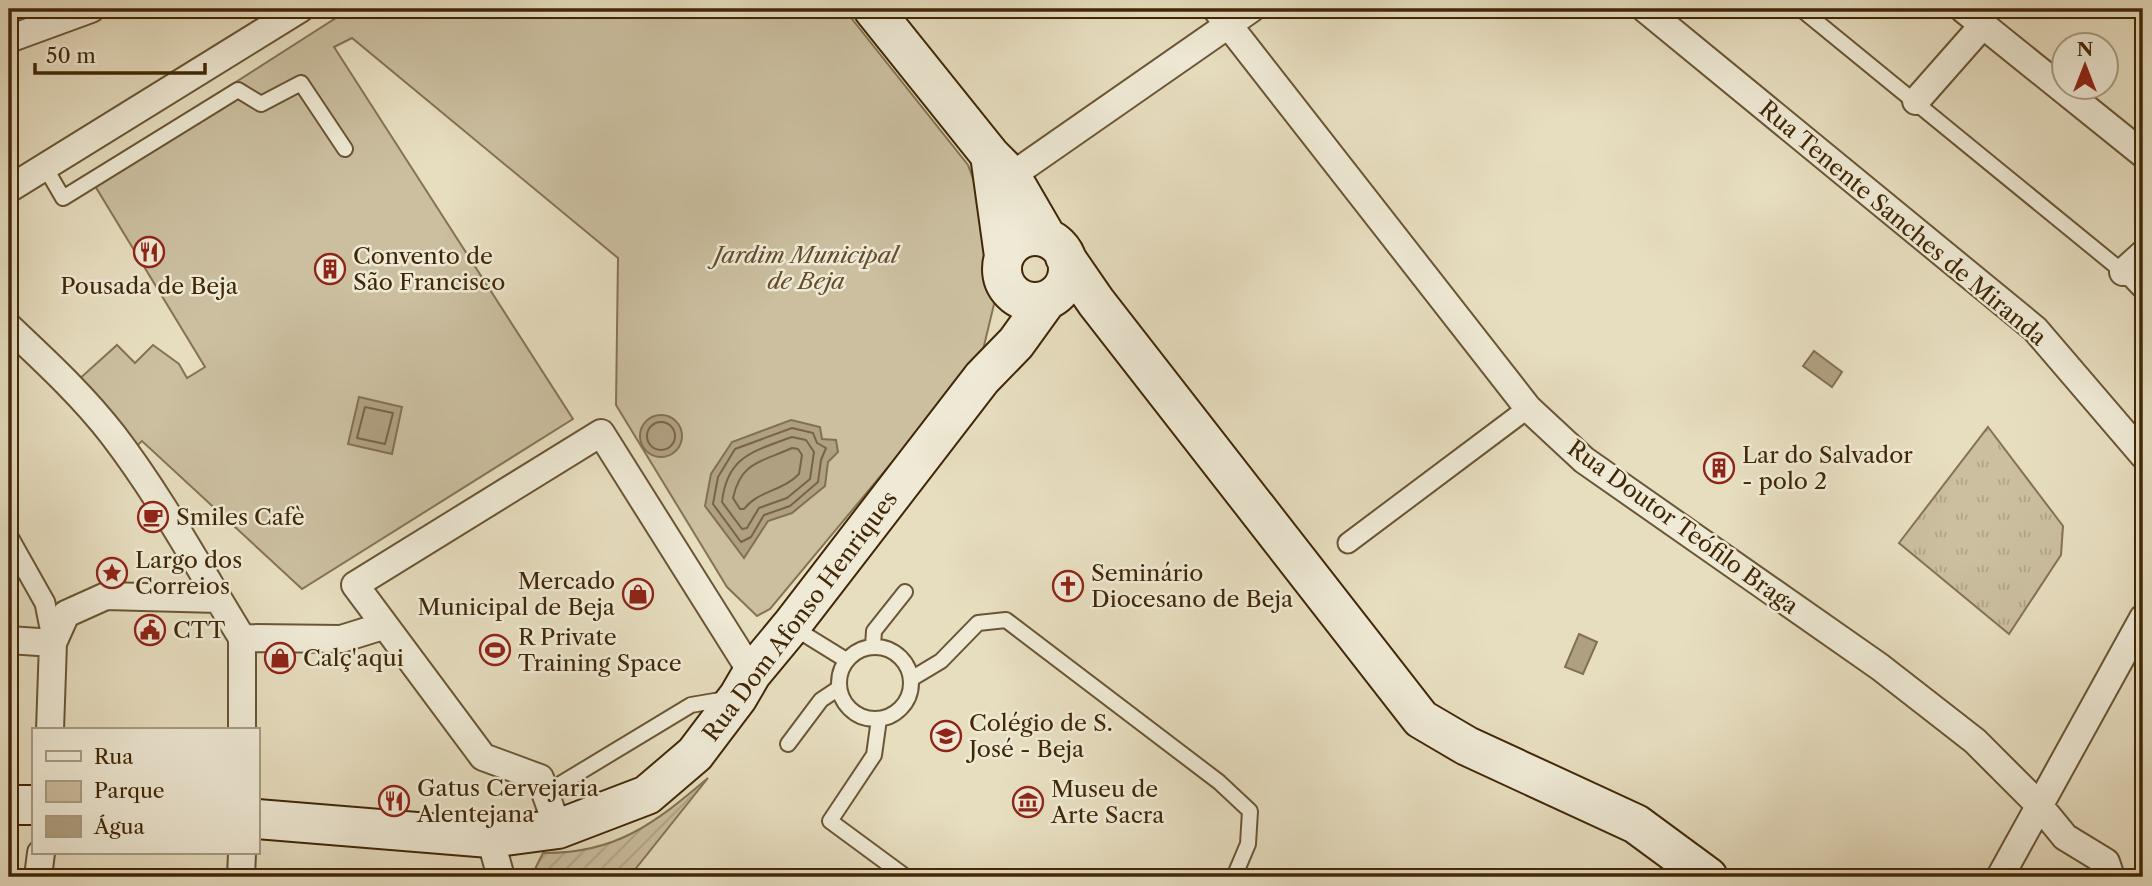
<svg xmlns="http://www.w3.org/2000/svg" width="2152" height="886" viewBox="0 0 2152 886" font-family="'Libre Caslon Text',serif">
  <style>
    .grass { fill: url(#grass-tufts); stroke: #867353; stroke-width: 2 }
    .park { fill: #cbbfa0; stroke: #867353; stroke-width: 2 }
    .garden { fill: url(#garden-furrows); stroke: #867353; stroke-width: 2 }
    .water { fill: #afa081; stroke: #837050; stroke-width: 2 }
    .lines { fill: none; stroke-linecap: round; stroke-linejoin: round }
    .shore { stroke: #786444; stroke-width: 2 }
    .service-casing { stroke: #6a5534; stroke-width: 18 }
    .pedestrian-casing { stroke: #6a5534; stroke-width: 23 }
    .minor-casing { stroke: #6a5534; stroke-width: 30 }
    .secondary-casing { stroke: #412706; stroke-width: 42 }
    .service { stroke: #efead6; stroke-width: 14 }
    .pedestrian { stroke: #efead6; stroke-width: 19 }
    .minor { stroke: #efead6; stroke-width: 26 }
    .secondary { stroke: #efead6; stroke-width: 38 }
    .labels { text-anchor: middle; stroke-width: 5; stroke-linejoin: round; paint-order: stroke }
    .street-label { font-size: 23px; fill: #412706; stroke: #efead6 }
    .park-label { font-size: 23px; font-style: italic; fill: #644d2c; stroke: #efead6 }
    .poi-label { font-size: 23px; fill: #412706; stroke: #efead6; text-anchor: start }
  </style>
  <defs>
    <pattern id="grass-tufts" width="24" height="20" patternUnits="userSpaceOnUse" patternTransform="scale(1.75)"><rect width="24" height="20" fill="#cbbfa0"/><path d="M3 7l-1-3M5 7V3M7 7l1-3M15 17l-1-3M17 17v-4M19 17l1-3" fill="none" stroke="#b0a488"/></pattern>
    <pattern id="garden-furrows" width="10" height="10" patternUnits="userSpaceOnUse" patternTransform="scale(1.75)"><rect width="10" height="10" fill="#cbbfa0"/><path d="M-1 1l2-2M0 10L10 0M9 11l2-2" fill="none" stroke="#b0a488"/></pattern>
  </defs>
  <rect width="100%" height="100%" fill="#e7dec0"/>
  <filter id="stains"><feTurbulence type="fractalNoise" baseFrequency=".00286" numOctaves="4"/><feColorMatrix values="0 0 0 0 .2 0 0 0 0 .09 0 0 0 0 .02 0 0 0 .5 -.17"/></filter>
  <radialGradient id="worn" r=".72"><stop offset=".6" stop-color="#630" stop-opacity="0"/><stop offset="1" stop-color="#630" stop-opacity=".3"/></radialGradient>
  <!-- grass -->
  <path class="grass" d="M 1988,427 L 2063,526 L 2061,555 L 2009,634 L 1899,543 Z"/>
  <!-- park -->
  <path class="park" d="M 350,9 L 844,9 L 968,165 L 993,233 L 996,296 L 982,354 L 770,609 L 757,616 L 727,587 L 616,405 L 618,258 L 352,38 L 334,47 L 573,419 L 302,589 L 142,441 L 132,450 L 77,381 L 117,345 L 135,363 L 153,345 L 179,364 L 187,378 L 205,367 L 89,176 Z"/>
  <!-- garden -->
  <path class="garden" d="M 708,778 L 629,877 L 531,877 L 543,853 C 616,854 655,823 708,778 Z"/>
  <!-- water -->
  <path class="water" d="M 1814,351 L 1842,372 L 1832,387 L 1803,366 Z
    M 359,397 L 402,407 L 392,454 L 348,444 Z
    M640 436a21 21 0 1 1 42 0a21 21 0 1 1-42 0Z
    M 791,420 L 820,427 L 822,439 L 836,440 L 838,452 L 828,462 L 825,486 L 792,513 L 768,521 L 744,558 L 705,506 L 711,474 L 732,442 Z
    M 1579,634 L 1597,642 L 1583,674 L 1565,667 Z"/>
  <g class="lines">
    <!-- shore -->
    <path class="shore" d="M 365,407 L 393,413 L 385,444 L 357,438 Z
      M647 436a14 14 0 1 1 28 0a14 14 0 1 1-28 0Z
      M 792,428 L 813,433 L 817,443 L 826,448 L 821,460 L 818,482 L 790,506 L 764,515 L 751,537 L 741,542 L 713,504 L 718,477 L 735,449 Z
      M 792,437 L 806,440 L 814,452 L 810,479 L 787,498 L 759,508 L 747,528 L 742,529 L 722,502 C 727,456 754,451 792,437 Z
      M 792,448 L 798,449 L 802,455 L 799,474 C 783,491 759,490 744,509 L 740,509 L 733,498 C 741,461 762,462 792,448 Z"/>
    <!-- service casing -->
    <g class="service-casing">
      <path id="service" d="M 1801,9 L 2123,272 L 2143,293
        M 45,167 L 63,198 L 238,90 L 261,104 L 301,83 L 345,149
        M 791,626 L 846,660
        M 873,646 L 874,631 L 905,592
        M839 683a36 36 0 1 1 72 0a36 36 0 1 1-72 0Z
        M 911,679 L 941,661 L 978,623 L 1006,620 L 1219,782 L 1250,811 L 1248,844 L 1234,877
        M 879,719 L 874,755 L 830,821 L 906,877
        M 788,744 L 821,700 L 839,688
        M 547,792 L 691,705 L 726,699"/>
    </g>
    <!-- pedestrian casing -->
    <g class="pedestrian-casing">
      <path id="pedestrian" d="M 9,539 L 45,603 L 53,643
        M 1348,543 L 1528,408"/>
    </g>
    <!-- minor casing -->
    <g class="minor-casing">
      <path id="minor" d="M 1216,9 L 1528,408 L 1584,460 L 1880,667 L 1975,741 L 2038,804 L 2065,837 L 2106,862 L 2111,877
        M 1645,9 L 2035,329 L 2143,455
        M 1963,9 L 2143,154
        M 9,39 L 91,9
        M 1916,101 L 1983,25
        M 1011,176 L 1251,9
        M 9,189 L 300,9
        M 2123,272 L 2143,254
        M 9,327 C 45,361 82,395 113,435 C 162,499 200,570 242,638
        M 242,638 L 341,639 L 383,626
        M 9,640 L 53,643
        M 50,730 L 53,643 L 66,614 L 106,596 L 218,599
        M 242,730 L 242,638
        M 558,829 L 540,778 L 483,757 L 355,585 L 601,433 L 752,673
        M 490,838 L 501,877
        M 38,877 L 41,853
        M 241,877 L 242,853
        M 2000,877 L 2143,618"/>
    </g>
    <!-- secondary casing -->
    <g class="secondary-casing">
      <path id="secondary" d="M 873,9 L 990,155 L 1011,176 L 1047,238
        M 990,155 L 1004,256
        M1002 269a33 33 0 1 1 66 0a33 33 0 1 1-66 0Z
        M 1065,257 L 1096,302 L 1421,719 L 1467,746 L 1636,824 L 1708,877
        M 9,805 L 33,805
        M 257,819 L 490,838 L 558,829 L 647,795 L 695,754 L 738,697 L 752,673 L 791,626 L 982,378 L 1016,343 L 1047,300"/>
    </g>
    <!-- service -->
    <use href="#service" class="service"/>
    <!-- pedestrian -->
    <use href="#pedestrian" class="pedestrian"/>
    <!-- minor -->
    <use href="#minor" class="minor"/>
    <!-- secondary -->
    <use href="#secondary" class="secondary"/>
  </g>
  <!-- icons -->
  <defs>
    <g id="restaurant-ring" transform="scale(1.575)"><circle r="9.5" fill="#efead6" stroke="#8f2418" stroke-width="1.5"/><path d="M-5-6h1v4h1v-4h1v4h1v-4h1v5L-1.5 .5V6h-2V.5L-5-1ZM5-6V6H3V1.5H1.5Q1.5-4 5-6Z" fill="#8f2418"/></g>
    <g id="building-ring" transform="scale(1.575)"><circle r="9.5" fill="#efead6" stroke="#8f2418" stroke-width="1.5"/><path d="M-4-6H4V6H1V3H-1V6H-4ZM-2.5-4.3h1.7v1.8h-1.7ZM.8-4.3h1.7v1.8H.8ZM-2.5-1h1.7V.8h-1.7ZM.8-1h1.7V.8H.8Z" fill="#8f2418"/></g>
    <g id="cafe-ring" transform="scale(1.575)"><circle r="9.5" fill="#efead6" stroke="#8f2418" stroke-width="1.5"/><path d="M-5.5-4.5H6V0H3Q3 3.5 0 3.5H-2.5Q-5.5 3.5-5.5 0ZM3-3.2v2h1.7v-2ZM-6 4.5H4V6H-6Z" fill="#8f2418"/></g>
    <g id="sight-ring" transform="scale(1.575)"><circle r="9.5" fill="#efead6" stroke="#8f2418" stroke-width="1.5"/><path d="M0-6L1.8-2.2L6-1.7L2.9 1.2L3.7 5.4L0 3.3L-3.7 5.4L-2.9 1.2L-6-1.7L-1.8-2.2Z" fill="#8f2418"/></g>
    <g id="church-ring" transform="scale(1.575)"><circle r="9.5" fill="#efead6" stroke="#8f2418" stroke-width="1.5"/><path d="M-1.2-6h2.4v3.5h3.3v2.4h-3.3V6h-2.4V-.1h-3.3v-2.4h3.3Z" fill="#8f2418"/></g>
    <g id="shop-ring" transform="scale(1.575)"><circle r="9.5" fill="#efead6" stroke="#8f2418" stroke-width="1.5"/><path d="M-5-2.5h2.3a2.7 3.5 0 0 1 5.4 0H5L5.5 6h-11ZM-1.5-2.5h3a1.5 2.3 0 0 0-3 0Z" fill="#8f2418"/></g>
    <g id="civic-ring" transform="scale(1.575)"><circle r="9.5" fill="#efead6" stroke="#8f2418" stroke-width="1.5"/><path d="M-.6-6.5H3V-4.5H.6V-3L4-1V1h2V6H-6V1h2V-1L-.6-3ZM-1.2 2.5V6h2.4V2.5Z" fill="#8f2418"/></g>
    <g id="stadium-ring" transform="scale(1.575)"><circle r="9.5" fill="#efead6" stroke="#8f2418" stroke-width="1.5"/><path d="M0-5a6.5 5 0 1 0 0 10a6.5 5 0 1 0 0-10ZM-3.5-1.8h7v3.6h-7Z" fill="#8f2418"/></g>
    <g id="school-ring" transform="scale(1.575)"><circle r="9.5" fill="#efead6" stroke="#8f2418" stroke-width="1.5"/><path d="M0-5L7-2L0 1L-7-2ZM-4 1L0 2.5L4 1V4Q0 6-4 4Z" fill="#8f2418"/></g>
    <g id="museum-ring" transform="scale(1.575)"><circle r="9.5" fill="#efead6" stroke="#8f2418" stroke-width="1.5"/><path d="M0-6L6-3V-2H-6V-3ZM-5-1h2V3h-2ZM-1-1h2V3h-2ZM3-1h2V3H3ZM-6 4H6V6H-6Z" fill="#8f2418"/></g>
  </defs>
  <g fill-rule="evenodd">
    <use href="#restaurant-ring" x="149" y="252"/>
    <use href="#building-ring" x="330" y="269"/>
    <use href="#building-ring" x="1719" y="468"/>
    <use href="#cafe-ring" x="153" y="517"/>
    <use href="#sight-ring" x="112" y="573"/>
    <use href="#church-ring" x="1068" y="586"/>
    <use href="#shop-ring" x="638" y="594"/>
    <use href="#civic-ring" x="150" y="630"/>
    <use href="#stadium-ring" x="495" y="650"/>
    <use href="#shop-ring" x="280" y="658"/>
    <use href="#school-ring" x="946" y="736"/>
    <use href="#restaurant-ring" x="394" y="801"/>
    <use href="#museum-ring" x="1028" y="802"/>
  </g>
  <g class="labels">
    <!-- street labels -->
    <g class="street-label">
      <text transform="translate(1903 223) rotate(40)" y="8">Rua Tenente Sanches de Miranda</text>
      <text transform="translate(1683 527) rotate(36)" y="8">Rua Doutor Teófilo Braga</text>
      <text transform="translate(800 616) rotate(-53)" y="8">Rua Dom Afonso Henriques</text>
    </g>
    <!-- park labels -->
    <g class="park-label">
      <text x="806" y="263">Jardim Municipal<tspan x="806" dy="26">de Beja</tspan></text>
    </g>
    <!-- poi labels -->
    <g class="poi-label">
      <text x="353" y="264">Convento de<tspan x="353" dy="26">São Francisco</tspan></text>
      <text x="149" y="294" text-anchor="middle">Pousada de Beja</text>
      <text x="1742" y="463">Lar do Salvador<tspan x="1742" dy="26">- polo 2</tspan></text>
      <text x="176" y="525">Smiles Cafè</text>
      <text x="135" y="568">Largo dos<tspan x="135" dy="26">Correios</tspan></text>
      <text x="1091" y="581">Seminário<tspan x="1091" dy="26">Diocesano de Beja</tspan></text>
      <text x="615" y="589" text-anchor="end">Mercado<tspan x="615" dy="26">Municipal de Beja</tspan></text>
      <text x="173" y="638">CTT</text>
      <text x="518" y="645">R Private<tspan x="518" dy="26">Training Space</tspan></text>
      <text x="303" y="666">Calç'aqui</text>
      <text x="969" y="731">Colégio de S.<tspan x="969" dy="26">José - Beja</tspan></text>
      <text x="417" y="796">Gatus Cervejaria<tspan x="417" dy="26">Alentejana</tspan></text>
      <text x="1051" y="797">Museu de<tspan x="1051" dy="26">Arte Sacra</tspan></text>
    </g>
  </g>
  <!-- margin -->
  <rect width="2152" height="886" fill="none" stroke="#e7dec0" stroke-width="35"/>
  <rect x="10" y="10" width="2131" height="865" fill="none" stroke="#412706" stroke-width="3.5"/>
  <rect x="18" y="18" width="2117" height="851" fill="none" stroke="#412706" stroke-width="2"/>
  <!-- legend -->
  <rect x="32" y="728" width="228" height="126" fill="#efead6" stroke="#a99c83" stroke-width="2"/>
  <rect x="46" y="751" width="35" height="10" fill="#efead6" stroke="#a99c83" stroke-width="2"/>
  <text x="94" y="764" font-size="21" fill="#412706">Rua</text>
  <rect x="46" y="781" width="35" height="21" fill="#cbbfa0" stroke="#a99c83" stroke-width="2"/>
  <text x="94" y="798" font-size="21" fill="#412706">Parque</text>
  <rect x="46" y="816" width="35" height="21" fill="#afa081" stroke="#a99c83" stroke-width="2"/>
  <text x="94" y="834" font-size="21" fill="#412706">Água</text>
  <!-- north arrow -->
  <g transform="translate(2085 66)"><circle r="33" fill="#efead6" stroke="#a99c83" stroke-width="2"/>
  <path d="M0-5L12 26L0 18L-12 26Z" fill="#8f2418"/>
  <text y="-10" font-size="19" font-weight="bold" text-anchor="middle" fill="#412706">N</text>
  </g>
  <!-- scale -->
  <path d="M35 63v10h170v-10" fill="none" stroke="#412706" stroke-width="3.5"/>
  <text x="46" y="63" font-size="21" fill="#412706" stroke="#efead6" stroke-width="5" paint-order="stroke">50 m</text>
  <rect width="100%" height="100%" filter="url(#stains)"/>
  <rect width="100%" height="100%" fill="url(#worn)"/>
</svg>
